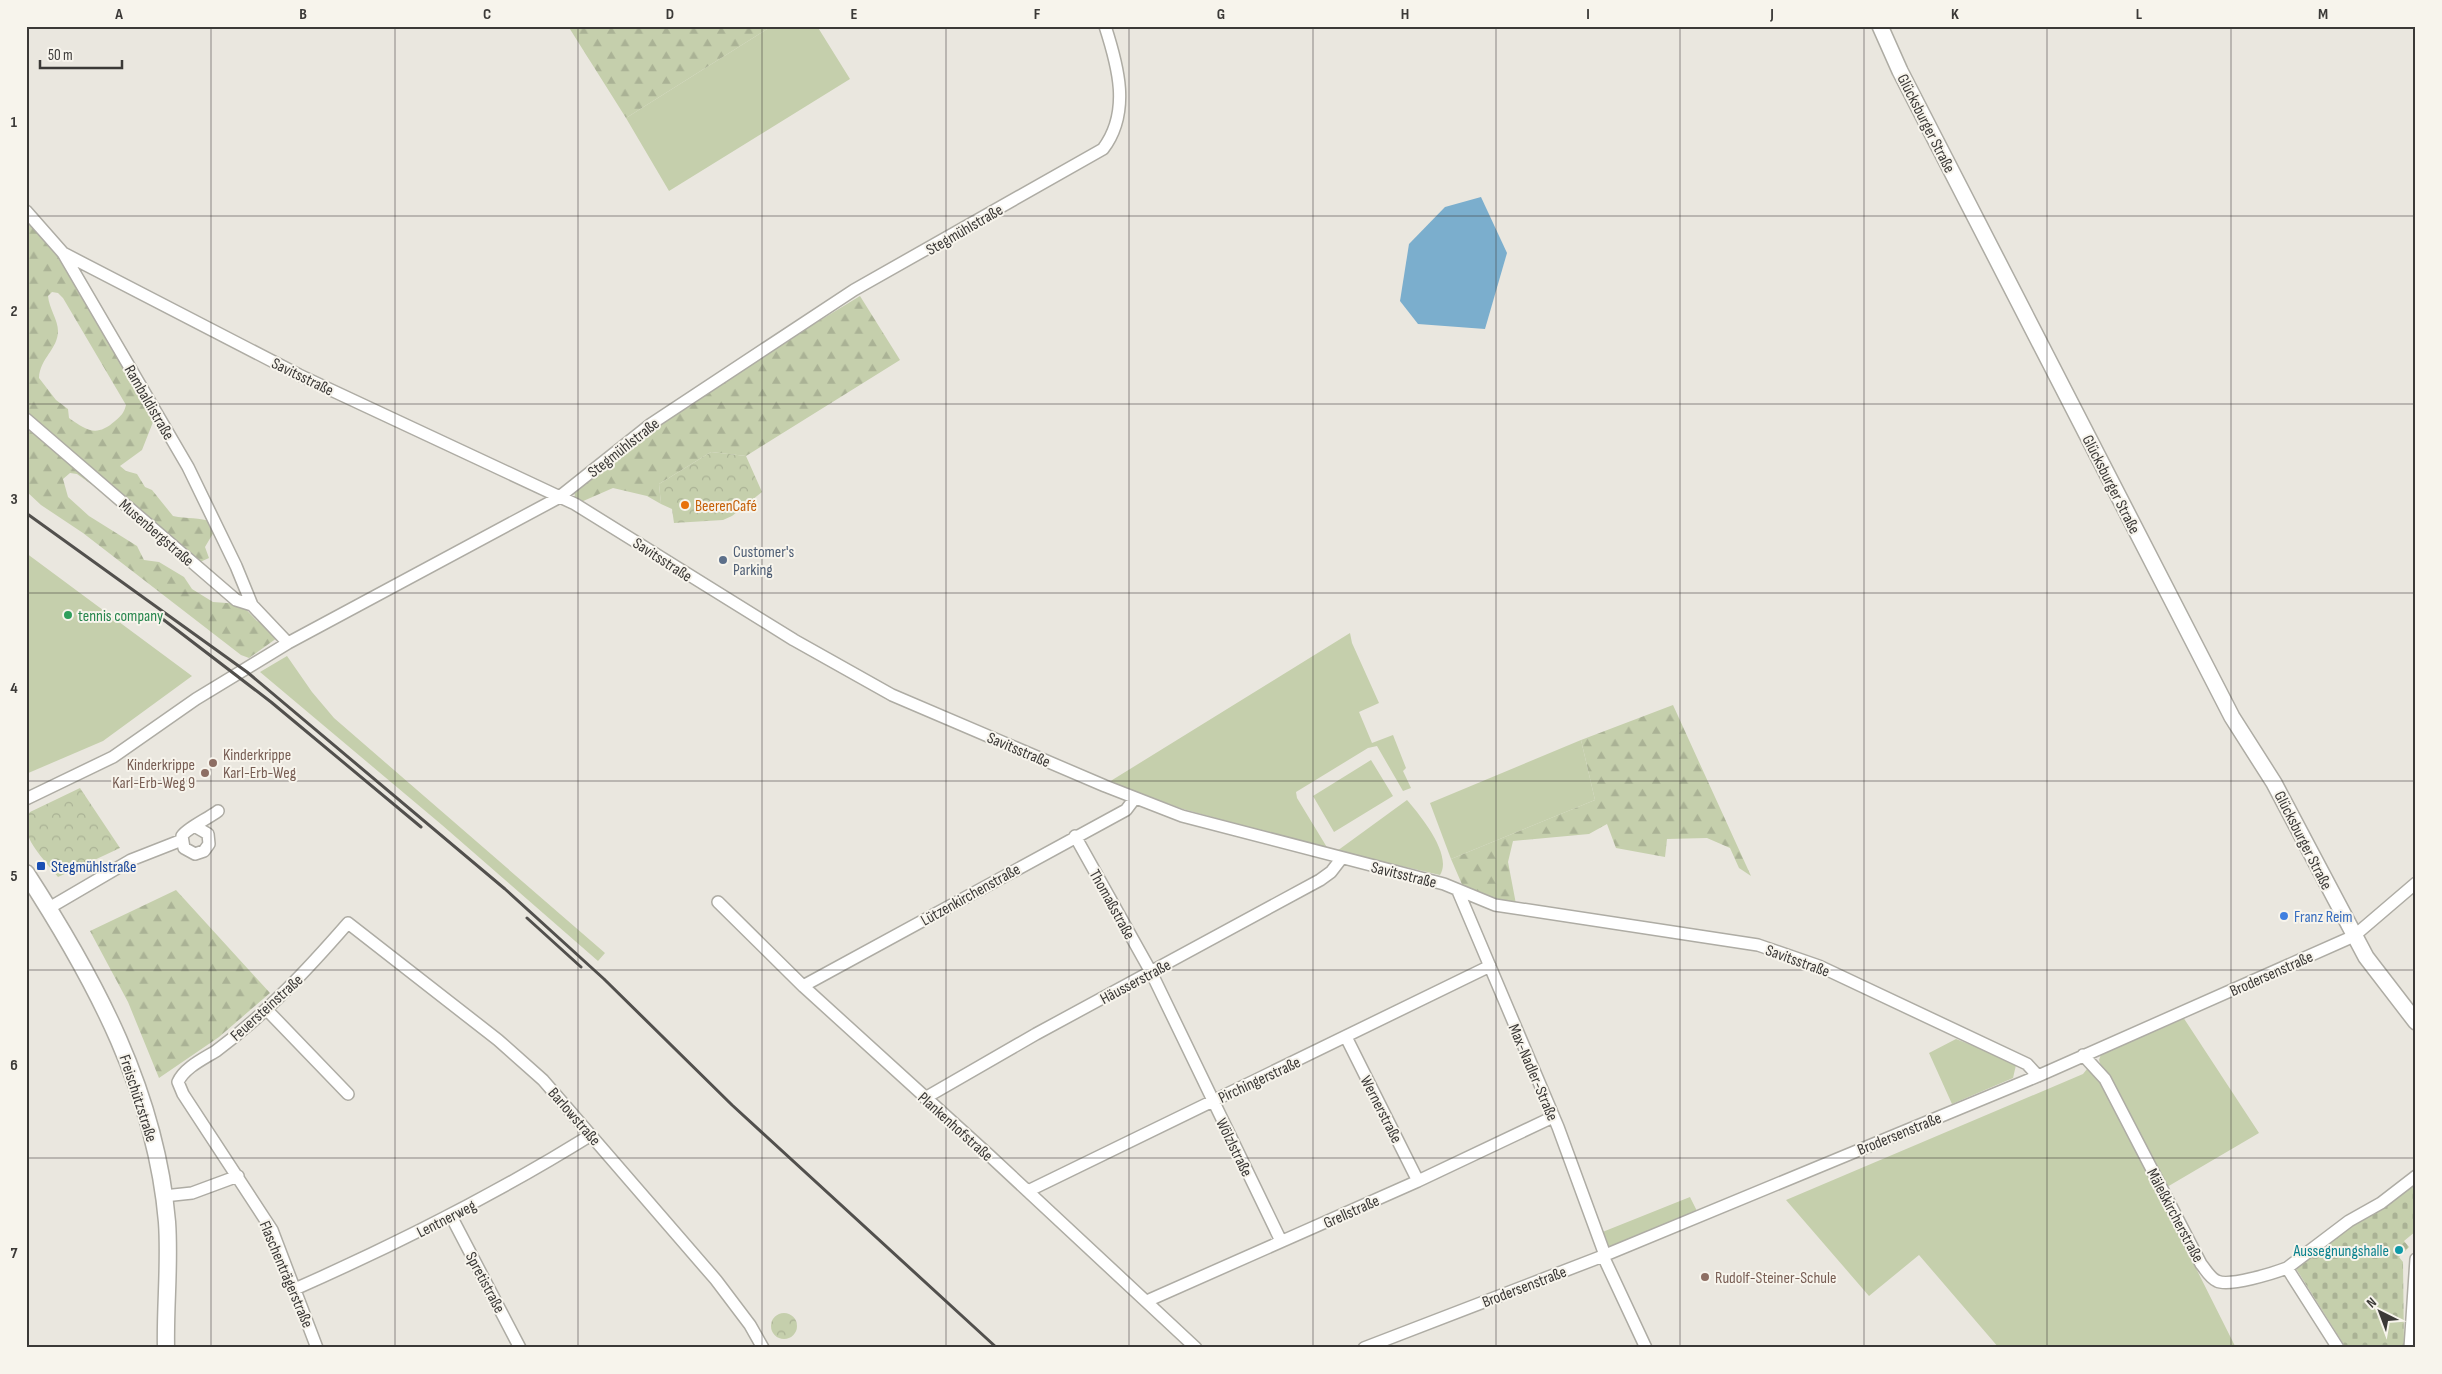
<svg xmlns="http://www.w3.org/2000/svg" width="2442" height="1374" viewBox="0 0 2442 1374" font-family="'Sofia Sans Condensed',sans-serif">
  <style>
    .grass { fill: #c5cfac }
    .forest { fill: url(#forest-firs); fill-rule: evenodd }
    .cemetery { fill: url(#cemetery-stones) }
    .park { fill: url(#park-crowns) }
    .water { fill: #7baecd }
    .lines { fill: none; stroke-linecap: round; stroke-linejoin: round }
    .minor-casing { stroke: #aeaca4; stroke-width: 14 }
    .tertiary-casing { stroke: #aeaca4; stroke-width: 18 }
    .secondary-casing { stroke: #aeaca4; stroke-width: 19 }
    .minor { stroke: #fff; stroke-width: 11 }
    .tertiary { stroke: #fff; stroke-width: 15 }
    .secondary { stroke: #fff; stroke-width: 16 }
    .rail { stroke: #52504d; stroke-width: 3 }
    .grid { fill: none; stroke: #3b3937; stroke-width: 1; stroke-opacity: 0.55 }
    .food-dot { fill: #e8710a; stroke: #f7f4ec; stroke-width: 2 }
    .service-dot { fill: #5c6f8a; stroke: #f7f4ec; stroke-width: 2 }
    .leisure-dot { fill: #2e9e5b; stroke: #f7f4ec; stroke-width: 2 }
    .education-dot { fill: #8d6e63; stroke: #f7f4ec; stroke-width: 2 }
    .transit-dot { fill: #1a4fb4; stroke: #f7f4ec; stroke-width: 2 }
    .shop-dot { fill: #3f7fe0; stroke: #f7f4ec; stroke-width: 2 }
    .culture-dot { fill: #0f9aa8; stroke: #f7f4ec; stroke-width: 2 }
    .labels { text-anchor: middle; stroke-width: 4; stroke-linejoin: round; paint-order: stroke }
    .street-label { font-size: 16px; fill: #3b3937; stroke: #f7f4ec }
    .food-label { font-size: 16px; fill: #c56008; stroke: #f7f4ec; text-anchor: start }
    .service-label { font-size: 16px; fill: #4e5e75; stroke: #f7f4ec; text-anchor: start }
    .leisure-label { font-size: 16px; fill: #27864d; stroke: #f7f4ec; text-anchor: start }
    .education-label { font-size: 16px; fill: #785e54; stroke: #f7f4ec; text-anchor: start }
    .transit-label { font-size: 16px; fill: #164399; stroke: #f7f4ec; text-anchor: start }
    .shop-label { font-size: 16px; fill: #366cbe; stroke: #f7f4ec; text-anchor: start }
    .culture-label { font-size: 16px; fill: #0d838f; stroke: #f7f4ec; text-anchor: end }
    .neatline { fill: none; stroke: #3b3937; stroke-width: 2 }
    .grid-label { font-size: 16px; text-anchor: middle; font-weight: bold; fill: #3b3937 }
  </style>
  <defs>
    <pattern id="forest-firs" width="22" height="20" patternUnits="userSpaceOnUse" patternTransform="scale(1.25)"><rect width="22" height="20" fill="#c5cfac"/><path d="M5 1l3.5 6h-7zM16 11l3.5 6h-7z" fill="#aab295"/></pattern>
    <pattern id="cemetery-stones" width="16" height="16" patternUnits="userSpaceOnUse" patternTransform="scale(1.25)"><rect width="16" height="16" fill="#c5cfac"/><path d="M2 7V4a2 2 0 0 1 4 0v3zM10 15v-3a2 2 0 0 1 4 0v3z" fill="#aab295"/></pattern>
    <pattern id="park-crowns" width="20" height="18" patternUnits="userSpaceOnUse" patternTransform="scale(1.25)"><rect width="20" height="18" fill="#c5cfac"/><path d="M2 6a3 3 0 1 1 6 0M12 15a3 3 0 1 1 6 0" fill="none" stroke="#aab295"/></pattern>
  </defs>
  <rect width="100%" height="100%" fill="#eae7df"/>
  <!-- grass -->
  <path class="grass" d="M 772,26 L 817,26 L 850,79 L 669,191 L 626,118 Z
    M 26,553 L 192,676 L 103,741 L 26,774 Z
    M 1350,633 L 1352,643 L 1379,703 L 1359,712 L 1372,743 L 1393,735 L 1406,768 L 1403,771 L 1411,788 L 1403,791 L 1377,746 L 1368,748 L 1296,792 L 1297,798 L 1328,849 L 1183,809 L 1109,782 Z
    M 287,656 L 312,692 L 334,718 L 605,953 L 598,961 L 442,825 L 260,672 Z
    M 1581,740 L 1595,800 L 1451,859 L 1430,803 Z
    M 1371,760 L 1393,796 L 1334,832 L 1313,796 Z
    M 1407,800 C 1420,815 1453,855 1440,875 L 1337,851 Z
    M 2183,1017 L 2259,1133 L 2167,1187 L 2116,1088 L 2102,1069 L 2099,1060 L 2102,1051 Z
    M 1956,1039 L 2013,1061 L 2016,1065 L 2013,1078 L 1952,1104 L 1929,1053 Z
    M 2087,1069 L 2095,1073 L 2102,1081 L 2236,1348 L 1999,1348 L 1919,1255 L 1869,1296 L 1786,1200 L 2083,1074 Z
    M 1690,1197 L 1697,1211 L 1607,1249 L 1600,1233 Z"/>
  <!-- forest -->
  <path class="forest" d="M 568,26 L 772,26 L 626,118 Z
    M 32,222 L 59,256 L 155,417 L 142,450 L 120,466 L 126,471 L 137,474 L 145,487 L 152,490 L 173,516 C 187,519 199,517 213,522 L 215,530 L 205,547 L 209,558 L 200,562 L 77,474 L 70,473 L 63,479 L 68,497 L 89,516 L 137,546 L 144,560 L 159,562 L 184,577 L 192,589 L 213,602 L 241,604 L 257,621 L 270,626 L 277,638 L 249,658 L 241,655 L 83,533 L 41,505 L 26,491 L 26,223 ZM 52,292 L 58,293 L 63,298 L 126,405 C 124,413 121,416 115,421 C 97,437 87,431 69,418 L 68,409 L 56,400 L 39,378 C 40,358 58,349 58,331 C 58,320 49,308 48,296 Z
    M 860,296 L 900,360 L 746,456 L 711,452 L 659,484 L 661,504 L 647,496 L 613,488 L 581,502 L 575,497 L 574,491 L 655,429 L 760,357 Z
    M 1673,705 L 1751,876 L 1739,868 L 1730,848 L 1707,838 L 1667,839 L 1665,857 L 1616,848 L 1607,824 L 1589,834 L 1513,841 L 1508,862 L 1516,904 L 1464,889 L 1451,859 L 1595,800 L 1581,740 Z
    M 176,890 L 270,993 L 219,1037 L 159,1078 L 128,1002 L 90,931 Z"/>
  <!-- cemetery -->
  <path class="cemetery" d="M 2416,1180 L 2416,1231 L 2404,1241 L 2409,1247 L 2399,1257 L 2403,1262 L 2404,1348 L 2346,1348 L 2295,1267 Z"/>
  <!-- park -->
  <path class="park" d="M 711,452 L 746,456 L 762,492 L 732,516 L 723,520 L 674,523 L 672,509 L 661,504 L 659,484 Z
    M 80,788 L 120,848 L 58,877 C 46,861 14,832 30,812 Z
    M771 1326a13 13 0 1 1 26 0a13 13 0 1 1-26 0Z"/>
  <!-- water -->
  <path class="water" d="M 1481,197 L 1507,253 L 1485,329 L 1418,324 L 1400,301 L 1409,244 L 1445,207 Z"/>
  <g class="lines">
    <!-- minor casing -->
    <g class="minor-casing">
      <path id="minor" d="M 26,211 L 63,253 L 188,467 L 236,566 L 252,605
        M 63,253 L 299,375 L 575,504 L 794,640 L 892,695 L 1105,786 L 1182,816 L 1444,884 L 1495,905 L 1758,945 L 1819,966 L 2027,1064 L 2038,1076
        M 26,419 L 236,600 L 252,605 L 288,643
        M 26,799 L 113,757 L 196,699 L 288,643 L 558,498 L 651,424 L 854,290 L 1103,149 C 1131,112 1118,66 1105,26
        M 196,827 L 208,834 L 209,844 L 204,851 L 195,854 L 184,848 L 182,836 C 186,829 209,818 218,811
        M 1075,836 L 1151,972 L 1281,1241
        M 1458,891 L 1558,1127 L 1605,1255
        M 718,902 L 803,986 L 990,1156 L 1196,1348
        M 49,908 L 131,860 L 182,840
        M 803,986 L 1126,810 L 1135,798
        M 267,1010 L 348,1094
        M 1346,1037 L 1418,1181
        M 2083,1055 L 2105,1079 L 2201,1264 C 2206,1270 2210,1278 2217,1281 C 2229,1287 2274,1273 2287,1268 L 2338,1348
        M 925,1098 L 1036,1034 L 1320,880 L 1331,872 L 1341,859
        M 1028,1191 L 1490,966
        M 164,1196 L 192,1193 L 238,1176
        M 451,1216 L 520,1348
        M 1603,1256 L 1646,1348
        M 2287,1268 L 2349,1221 L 2381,1203 L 2416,1176
        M 295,1289 C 397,1244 496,1194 591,1135
        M 1147,1301 L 1418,1181 L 1553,1117
        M 317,1348 L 272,1230 L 183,1094 L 178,1082 C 184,1068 203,1059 216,1051 C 266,1014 307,970 348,923 L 498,1040 L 543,1080 L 716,1280 L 750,1325 L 763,1348
        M 1364,1348 L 1603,1256 L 2038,1076 L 2354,936 L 2416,883
        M 2410,1348 L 2416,1259"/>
    </g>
    <!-- tertiary casing -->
    <g class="tertiary-casing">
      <path id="tertiary" d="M 1880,26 L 1900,71 L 2232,717 L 2274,783 L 2366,957 L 2416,1022"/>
    </g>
    <!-- secondary casing -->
    <g class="secondary-casing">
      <path id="secondary" d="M 26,873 C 96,981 156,1093 167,1222 C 170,1264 165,1306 166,1348"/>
    </g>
    <!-- minor -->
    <use href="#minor" class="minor"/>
    <!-- tertiary -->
    <use href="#tertiary" class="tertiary"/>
    <!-- secondary -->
    <use href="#secondary" class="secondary"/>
    <!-- rail -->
    <path class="rail" d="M 26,513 L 247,672 L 505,889 L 604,979 L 732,1105 L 997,1348
      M 160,617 L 271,702 L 421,827
      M 527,918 L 581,967"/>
  </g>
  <!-- grid -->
  <path class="grid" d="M 211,26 L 211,1348M 395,26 L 395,1348M 578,26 L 578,1348M 762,26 L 762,1348M 946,26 L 946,1348M 1129,26 L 1129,1348M 1313,26 L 1313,1348M 1496,26 L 1496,1348M 1680,26 L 1680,1348M 1864,26 L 1864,1348M 2047,26 L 2047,1348M 2231,26 L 2231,1348M 26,216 L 2416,216M 26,404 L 2416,404M 26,593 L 2416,593M 26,781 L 2416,781M 26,970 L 2416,970M 26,1158 L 2416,1158"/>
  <!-- markers -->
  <circle class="food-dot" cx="685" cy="505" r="5"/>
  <circle class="service-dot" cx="723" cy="560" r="5"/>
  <circle class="leisure-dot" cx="68" cy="615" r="5"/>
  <g class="education-dot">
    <circle cx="213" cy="763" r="5"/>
    <circle cx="205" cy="773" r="5"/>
    <circle cx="1705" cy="1277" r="5"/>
  </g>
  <rect class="transit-dot" x="36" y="861" width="10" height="10" rx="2.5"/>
  <circle class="shop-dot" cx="2284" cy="916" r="5"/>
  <circle class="culture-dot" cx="2399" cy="1250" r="5"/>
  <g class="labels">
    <!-- street labels -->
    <g class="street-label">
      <text transform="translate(1927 123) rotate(63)" y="6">Glücksburger Straße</text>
      <text transform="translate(964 229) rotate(-30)" y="6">Stegmühlstraße</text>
      <text transform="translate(303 376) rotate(26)" y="6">Savitsstraße</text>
      <text transform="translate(150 402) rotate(60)" y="6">Rambaldistraße</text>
      <text transform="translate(623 447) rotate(-38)" y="6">Stegmühlstraße</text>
      <text transform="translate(2112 484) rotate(63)" y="6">Glücksburger Straße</text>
      <text transform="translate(157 532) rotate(41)" y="6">Musenbergstraße</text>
      <text transform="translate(663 559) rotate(33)" y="6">Savitsstraße</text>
      <text transform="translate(1019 749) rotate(23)" y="6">Savitsstraße</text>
      <text transform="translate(2304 840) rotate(63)" y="6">Glücksburger Straße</text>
      <text transform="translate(1404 874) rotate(14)" y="6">Savitsstraße</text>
      <text transform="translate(970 894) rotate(-29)" y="6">Lützenkirchenstraße</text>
      <text transform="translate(1113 904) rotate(61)" y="6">Thomaßstraße</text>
      <text transform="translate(1798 960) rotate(20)" y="6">Savitsstraße</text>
      <text transform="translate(2271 973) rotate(-24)" y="6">Brodersenstraße</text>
      <text transform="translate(1135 981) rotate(-28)" y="6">Häusserstraße</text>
      <text transform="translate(266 1007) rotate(-42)" y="6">Feuersteinstraße</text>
      <text transform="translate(1534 1072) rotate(67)" y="6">Max-Nadler-Straße</text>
      <text transform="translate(1259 1079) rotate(-25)" y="6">Pirchingerstraße</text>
      <text transform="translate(139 1098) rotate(72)" y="6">Freischützstraße</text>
      <text transform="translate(1382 1109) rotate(63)" y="6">Wernerstraße</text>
      <text transform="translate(575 1116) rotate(49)" y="6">Barlowstraße</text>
      <text transform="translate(956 1126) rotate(42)" y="6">Plankenhofstraße</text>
      <text transform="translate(1899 1133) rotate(-22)" y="6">Brodersenstraße</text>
      <text transform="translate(1235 1147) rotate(64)" y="6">Wölzlstraße</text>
      <text transform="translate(1351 1211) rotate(-24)" y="6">Grellstraße</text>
      <text transform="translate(2176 1215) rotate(62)" y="6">Mäleßkircherstraße</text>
      <text transform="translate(446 1218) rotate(-27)" y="6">Lentnerweg</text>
      <text transform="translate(287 1274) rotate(67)" y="6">Flaschenträgerstraße</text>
      <text transform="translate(486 1282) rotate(62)" y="6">Spretistraße</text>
      <text transform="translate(1524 1286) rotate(-21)" y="6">Brodersenstraße</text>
    </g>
    <!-- food labels -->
    <g class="food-label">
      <text x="695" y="511">BeerenCafé</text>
    </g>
    <!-- service labels -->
    <g class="service-label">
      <text x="733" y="557">Customer's<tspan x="733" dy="18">Parking</tspan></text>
    </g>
    <!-- leisure labels -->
    <g class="leisure-label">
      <text x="78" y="621">tennis company</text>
    </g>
    <!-- education labels -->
    <g class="education-label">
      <text x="223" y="760">Kinderkrippe<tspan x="223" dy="18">Karl-Erb-Weg</tspan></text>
      <text x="195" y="770" text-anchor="end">Kinderkrippe<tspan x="195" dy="18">Karl-Erb-Weg 9</tspan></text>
      <text x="1715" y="1283">Rudolf-Steiner-Schule</text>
    </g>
    <!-- transit labels -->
    <g class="transit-label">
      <text x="51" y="872">Stegmühlstraße</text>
    </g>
    <!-- shop labels -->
    <g class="shop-label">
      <text x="2294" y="922">Franz Reim</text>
    </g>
    <!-- culture labels -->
    <g class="culture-label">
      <text x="2389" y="1256">Aussegnungshalle</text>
    </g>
  </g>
  <!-- border -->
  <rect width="2442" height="1374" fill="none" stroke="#f7f4ec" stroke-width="55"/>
  <!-- north arrow -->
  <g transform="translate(2380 1312) rotate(318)" stroke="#f7f4ec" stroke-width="4" paint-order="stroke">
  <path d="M0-4L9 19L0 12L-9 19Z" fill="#3b3937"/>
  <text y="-8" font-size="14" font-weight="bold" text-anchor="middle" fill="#3b3937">N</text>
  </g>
  <!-- scale -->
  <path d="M40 60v8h82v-8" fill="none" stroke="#3b3937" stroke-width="2.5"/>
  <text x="48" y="60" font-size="15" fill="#3b3937" stroke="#f7f4ec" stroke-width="4" paint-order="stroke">50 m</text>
  <rect x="28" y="28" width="2386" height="1318" class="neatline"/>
  <g class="grid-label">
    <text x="119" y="19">A</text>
    <text x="303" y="19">B</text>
    <text x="487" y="19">C</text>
    <text x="670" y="19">D</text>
    <text x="854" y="19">E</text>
    <text x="1037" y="19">F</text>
    <text x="1221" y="19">G</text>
    <text x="1405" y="19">H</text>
    <text x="1588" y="19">I</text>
    <text x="1772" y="19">J</text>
    <text x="1955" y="19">K</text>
    <text x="2139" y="19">L</text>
    <text x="2323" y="19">M</text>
    <text x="14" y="127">1</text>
    <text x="14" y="316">2</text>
    <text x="14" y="504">3</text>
    <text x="14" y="693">4</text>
    <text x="14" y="881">5</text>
    <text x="14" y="1070">6</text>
    <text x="14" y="1258">7</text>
  </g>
</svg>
